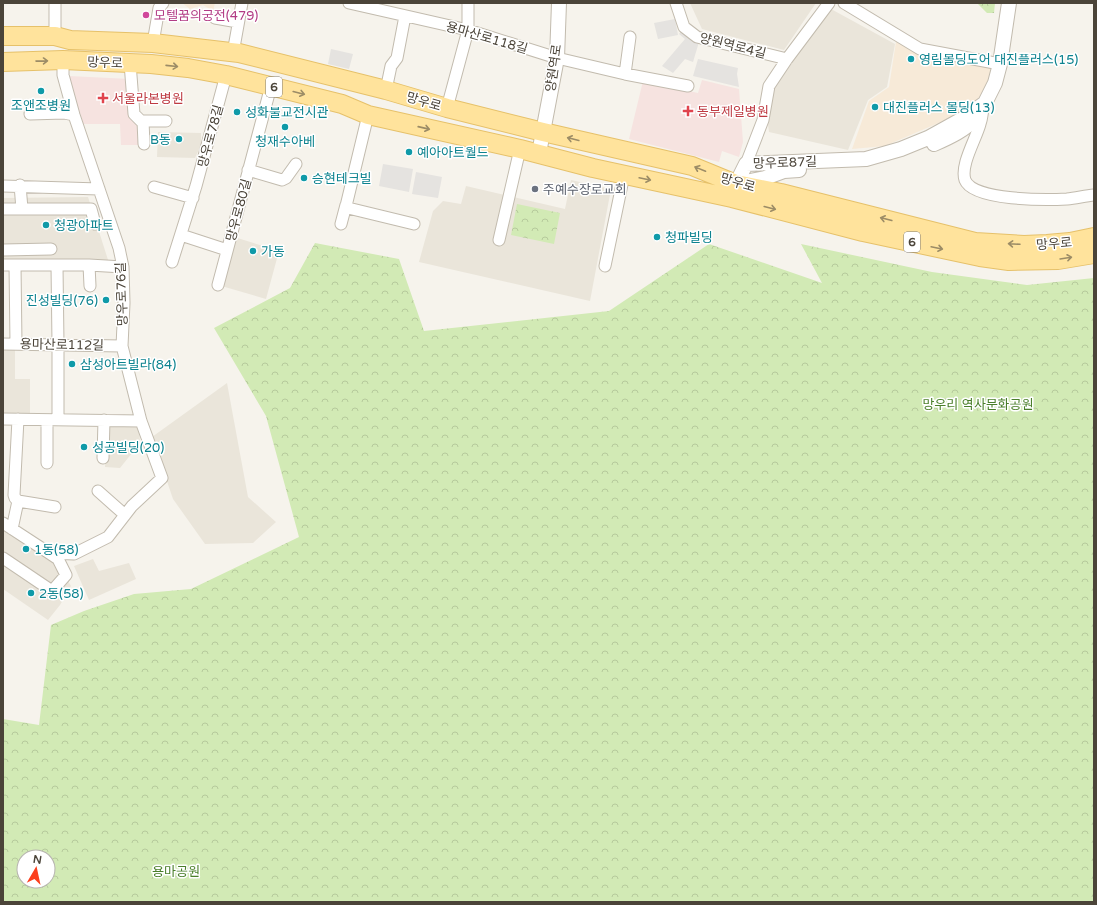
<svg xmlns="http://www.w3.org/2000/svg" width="1097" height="905" viewBox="0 0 1097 905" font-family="'Varela Round','Noto Sans KR',sans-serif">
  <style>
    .residential { fill: #eae5da }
    .commercial { fill: #f7ead8 }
    .medical { fill: #f6e3e0 }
    .forest { fill: url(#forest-crowns); fill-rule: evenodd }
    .parking { fill: #e5e3e0 }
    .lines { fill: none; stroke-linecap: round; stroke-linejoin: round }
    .minor-casing { stroke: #c2bbae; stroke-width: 13 }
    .tertiary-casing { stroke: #c2bbae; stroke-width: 16 }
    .primary-casing { stroke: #e6c16a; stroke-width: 20 }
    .minor { stroke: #fff; stroke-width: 11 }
    .tertiary { stroke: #fff; stroke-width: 14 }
    .primary { stroke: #ffe39c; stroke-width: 18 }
    .oneway { stroke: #9c8c66 }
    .hotel-dot { fill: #d1479c; stroke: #fff; stroke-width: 1.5 }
    .culture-dot { fill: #0f9aa8; stroke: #fff; stroke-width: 1.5 }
    .health-dot { fill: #e0444e; stroke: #fff; stroke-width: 1.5 }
    .worship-dot { fill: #6b7280; stroke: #fff; stroke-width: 1.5 }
    .labels { text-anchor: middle; stroke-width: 3; stroke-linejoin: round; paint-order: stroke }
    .shield { fill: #fff; stroke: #817c74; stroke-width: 1 }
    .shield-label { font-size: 12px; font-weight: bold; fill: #4b4439 }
    .hotel-label { font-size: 13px; fill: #b23c85; stroke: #fff; text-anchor: start }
    .street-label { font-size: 13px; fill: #4b4439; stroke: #fff }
    .culture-label { font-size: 13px; fill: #0d838f; stroke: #fff; text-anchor: start }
    .health-label { font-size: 13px; fill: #be3a42; stroke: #fff; text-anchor: start }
    .worship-label { font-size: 13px; fill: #5b616d; stroke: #fff; text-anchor: start }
    .park-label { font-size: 13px; fill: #4a7f2a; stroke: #fff }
  </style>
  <defs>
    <pattern id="forest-crowns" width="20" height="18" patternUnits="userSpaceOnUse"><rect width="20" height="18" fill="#d2eab5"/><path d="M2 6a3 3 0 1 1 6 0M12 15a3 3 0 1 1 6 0" fill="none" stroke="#b6ca9c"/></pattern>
  </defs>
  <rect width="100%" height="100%" fill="#f6f3ec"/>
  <!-- residential -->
  <path class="residential" d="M 690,3 L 816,3 L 784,50 L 702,29 Z
    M 831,9 L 895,44 L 887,87 L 868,100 L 848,150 L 769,132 L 768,125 L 772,89 L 792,60 Z
    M 158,132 L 201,133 L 201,145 L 195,158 L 157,157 Z
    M 571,180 L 611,189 L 590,301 L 419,262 L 433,211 L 443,201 L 461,204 L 466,186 L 565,209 Z
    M 88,197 L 109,263 L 3,263 L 3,198 Z
    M 231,236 L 279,251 L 266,299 L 218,285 Z
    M 3,346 L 15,346 L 15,379 L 30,379 L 30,413 L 3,413 Z
    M 227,383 L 248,497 L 276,522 L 253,543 L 205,544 L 173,499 L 152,437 Z
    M 107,425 L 139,426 L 140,443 L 120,468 L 105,467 Z
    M 3,526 L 55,558 L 71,586 L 60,605 L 48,620 L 3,589 Z
    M 93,559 L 99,571 L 129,563 L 136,579 L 89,600 L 74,566 Z"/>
  <!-- commercial -->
  <path class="commercial" d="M 182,3 L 215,3 L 213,11 L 203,5 L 190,9 Z
    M 896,42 L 917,53 L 937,56 L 937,59 L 991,68 L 988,82 L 982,94 L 970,108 L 950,118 L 885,146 L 852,149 L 869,101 L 889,87 Z"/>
  <!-- medical -->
  <path class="medical" d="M 69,76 L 130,79 L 134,120 L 138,128 L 139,145 L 121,145 L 120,124 L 83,124 Z
    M 702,80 L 739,89 L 743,142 L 739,157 L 722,151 L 719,162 L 629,139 L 643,81 L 698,93 Z"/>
  <!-- forest -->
  <path class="forest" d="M 977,3 L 995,3 L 994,13 L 987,13 Z
    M 517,204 L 560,213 L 554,244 L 511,235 Z
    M 315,243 L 399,259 L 424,331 L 609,311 L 709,244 L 822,283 L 801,244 L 932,272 L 1027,285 L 1094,278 L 1094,902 L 3,902 L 3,719 L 39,725 L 51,625 L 84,611 L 134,594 L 191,589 L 299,537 L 266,416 L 214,328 L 290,288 ZM 24,857 L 48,857 L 48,881 L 24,881 Z"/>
  <!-- parking -->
  <path class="parking" d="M 675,19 L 678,35 L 658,39 L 654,23 Z
    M 682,30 L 699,42 L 693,62 L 685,59 L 673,73 L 662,66 L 685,39 L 679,34 Z
    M 331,49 L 353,54 L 349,69 L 328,64 Z
    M 698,59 L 738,68 L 737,74 L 739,87 L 693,76 Z
    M 383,164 L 413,169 L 409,192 L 379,186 Z
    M 416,172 L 442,177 L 438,198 L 412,194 Z"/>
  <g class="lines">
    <!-- minor casing -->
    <g class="minor-casing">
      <path id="minor" d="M 349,3 L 468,30 L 557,58 L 625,74 L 688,86
        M 676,3 L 684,27 L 697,37 L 787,59
        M 844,3 L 920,49 L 1000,64
        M 215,18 L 238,22
        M 55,36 L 55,3
        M 153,43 L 159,8 L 163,3
        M 233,53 L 242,3
        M 130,63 L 134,114 L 141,121 L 166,121
        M 625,74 L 630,37
        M 386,90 L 391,66 L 397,58 L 405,16
        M 447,108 L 468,30 L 468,3
        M 983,109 C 982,114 982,119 980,124 C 976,139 960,165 965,180 C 973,201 1047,200 1067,199 C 1076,198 1085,196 1094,195
        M 30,114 L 64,113 L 74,115
        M 368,115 L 346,206 L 348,208 L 414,224
        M 143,121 L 144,144
        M 746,164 L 763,120 L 769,86 L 787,59 L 829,3
        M 248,170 L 282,180 L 286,178 L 296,164
        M 3,186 L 99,189
        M 154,187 L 193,198
        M 3,209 L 22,209 L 20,185
        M 22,209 L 91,209 L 95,224
        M 341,224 L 346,205
        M 181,235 L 227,250
        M 499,240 L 520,149
        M 3,250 L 51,249
        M 172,262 L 196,186 L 226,75
        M 3,265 L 89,265 L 123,267
        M 15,265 L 16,344
        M 89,265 L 90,286
        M 57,266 L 58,344 L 58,420
        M 605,266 L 624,175
        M 218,285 L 271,86
        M 3,344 L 122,346
        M 3,419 L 141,421
        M 47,420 L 47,463
        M 103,458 L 104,420
        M 98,491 L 125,515
        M 18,501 L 15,498 L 14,495 L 18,419
        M 3,523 L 49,553 L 74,554 L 108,537 L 132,506 L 162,478 L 141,421 L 122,346 L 124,303 L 123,267 L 119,248 L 74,115 L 63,75 L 63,60
        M 12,529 L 18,501 L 55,507
        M 3,558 L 52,591 L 66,575 L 58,559 L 49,553"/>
    </g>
    <!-- tertiary casing -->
    <g class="tertiary-casing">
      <path id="tertiary" d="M 934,144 C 950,137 965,130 977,117
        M 539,153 L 557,58 L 559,3
        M 740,183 L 765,178 L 784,171 L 799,170
        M 734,192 L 736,184 L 746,164 L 866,159 L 901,149 L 928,138 L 964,118 L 985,103 L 995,83 L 1000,64 L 1009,3"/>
    </g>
    <!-- primary casing -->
    <g class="primary-casing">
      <path id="primary" d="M 3,36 L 55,36 L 70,40 L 153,43 L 239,53 L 386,90 L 447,108 L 543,132 L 692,166 L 736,184 L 781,193 L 975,242 L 1024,245 L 1047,244 L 1070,242 L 1094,237
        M 3,62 L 63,60 L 151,64 L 188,68 L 226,75 L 342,104 L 368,115 L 520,149 L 593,168 L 732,198 L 863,232 L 980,257 L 1009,261 L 1058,260 L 1094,254"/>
    </g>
    <!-- minor -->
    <use href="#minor" class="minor"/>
    <!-- tertiary -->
    <use href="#tertiary" class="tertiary"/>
    <!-- primary -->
    <use href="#primary" class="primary"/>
  </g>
  <!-- one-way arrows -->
  <defs><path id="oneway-shaft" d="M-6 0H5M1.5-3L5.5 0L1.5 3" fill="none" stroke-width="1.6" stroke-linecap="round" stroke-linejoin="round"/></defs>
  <g class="oneway">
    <use href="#oneway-shaft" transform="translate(42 61) rotate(-1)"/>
    <use href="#oneway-shaft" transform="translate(172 66) rotate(6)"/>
    <use href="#oneway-shaft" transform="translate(299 93) rotate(14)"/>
    <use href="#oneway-shaft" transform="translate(424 128) rotate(13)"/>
    <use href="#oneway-shaft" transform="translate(573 139) rotate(-166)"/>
    <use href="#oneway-shaft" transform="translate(700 169) rotate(-158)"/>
    <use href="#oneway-shaft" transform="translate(645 179) rotate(12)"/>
    <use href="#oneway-shaft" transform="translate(770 208) rotate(14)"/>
    <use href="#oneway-shaft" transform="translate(886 219) rotate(-166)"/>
    <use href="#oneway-shaft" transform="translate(1014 244) rotate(-177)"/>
    <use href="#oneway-shaft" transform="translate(937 248) rotate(12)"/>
    <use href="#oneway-shaft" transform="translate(1066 258) rotate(-9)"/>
  </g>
  <!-- markers -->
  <circle class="hotel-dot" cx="146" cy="15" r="4"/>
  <g class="culture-dot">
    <circle cx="911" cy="59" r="4"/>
    <circle cx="41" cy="91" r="4"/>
    <circle cx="875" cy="107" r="4"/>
    <circle cx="237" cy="112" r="4"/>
    <circle cx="285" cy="127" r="4"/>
    <circle cx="179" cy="139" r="4"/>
    <circle cx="409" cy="152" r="4"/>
    <circle cx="304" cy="178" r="4"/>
    <circle cx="46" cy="225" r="4"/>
    <circle cx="657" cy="237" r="4"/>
    <circle cx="253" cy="251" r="4"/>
    <circle cx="106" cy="300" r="4"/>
    <circle cx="72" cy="364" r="4"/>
    <circle cx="84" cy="447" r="4"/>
    <circle cx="26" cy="549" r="4"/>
    <circle cx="31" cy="593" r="4"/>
  </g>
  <g class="health-dot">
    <path d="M101 92h4v4h4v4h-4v4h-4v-4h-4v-4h4z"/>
    <path d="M686 105h4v4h4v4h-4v4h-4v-4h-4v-4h4z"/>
  </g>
  <circle class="worship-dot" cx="535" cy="189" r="4"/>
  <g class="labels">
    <!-- shield labels -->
    <g class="shield">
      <rect x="266" y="77" width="16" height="20" rx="3"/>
      <rect x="904" y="232" width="16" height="20" rx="3"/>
    </g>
    <g class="shield-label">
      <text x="274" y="91">6</text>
      <text x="912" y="246">6</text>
    </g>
    <!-- hotel labels -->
    <g class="hotel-label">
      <text x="154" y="20">모텔꿈의궁전(479)</text>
    </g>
    <!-- street labels -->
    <g class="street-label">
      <text transform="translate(487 37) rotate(16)" y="5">용마산로118길</text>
      <text transform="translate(733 45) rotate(14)" y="5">양원역로4길</text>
      <text transform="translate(105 62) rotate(2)" y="5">망우로</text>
      <text transform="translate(553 68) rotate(-82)" y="5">양원역로</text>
      <text transform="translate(424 101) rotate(16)" y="5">망우로</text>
      <text transform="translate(210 136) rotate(-75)" y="5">망우로78길</text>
      <text transform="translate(785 162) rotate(-2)" y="5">망우로87길</text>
      <text transform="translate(738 182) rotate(16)" y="5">망우로</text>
      <text transform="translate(238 210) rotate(-75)" y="5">망우로80길</text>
      <text transform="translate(1054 243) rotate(-5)" y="5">망우로</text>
      <text transform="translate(121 294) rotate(-92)" y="5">망우로76길</text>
      <text transform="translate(62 344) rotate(1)" y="5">용마산로112길</text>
    </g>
    <!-- culture labels -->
    <g class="culture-label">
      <text x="919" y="64">영림몰딩도어 대진플러스(15)</text>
      <text x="41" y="110" text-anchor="middle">조앤조병원</text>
      <text x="883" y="112">대진플러스 몰딩(13)</text>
      <text x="245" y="117">성화불교전시관</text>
      <text x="171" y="144" text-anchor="end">B동</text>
      <text x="285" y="146" text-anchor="middle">청재수아베</text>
      <text x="417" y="157">예아아트월드</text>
      <text x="312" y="183">승현테크빌</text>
      <text x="54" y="230">청광아파트</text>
      <text x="665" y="242">청파빌딩</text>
      <text x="261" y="256">가동</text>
      <text x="98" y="305" text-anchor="end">진성빌딩(76)</text>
      <text x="80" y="369">삼성아트빌라(84)</text>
      <text x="92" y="452">성공빌딩(20)</text>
      <text x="34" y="554">1동(58)</text>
      <text x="39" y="598">2동(58)</text>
    </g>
    <!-- health labels -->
    <g class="health-label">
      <text x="112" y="103">서울라본병원</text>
      <text x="697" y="116">동부제일병원</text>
    </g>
    <!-- worship labels -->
    <g class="worship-label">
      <text x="543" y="194">주예수장로교회</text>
    </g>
    <!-- park labels -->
    <g class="park-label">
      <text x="978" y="409">망우리 역사문화공원</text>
      <text x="176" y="876">용마공원</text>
    </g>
  </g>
  <!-- border -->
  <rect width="1097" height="905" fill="none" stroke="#4b4439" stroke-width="8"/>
  <!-- north arrow -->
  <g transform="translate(36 869) rotate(9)"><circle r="19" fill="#ffffff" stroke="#b7b4b0"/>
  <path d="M0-3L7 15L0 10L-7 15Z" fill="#fc3f1d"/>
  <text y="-6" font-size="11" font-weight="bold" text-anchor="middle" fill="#4b4439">N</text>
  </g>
</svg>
